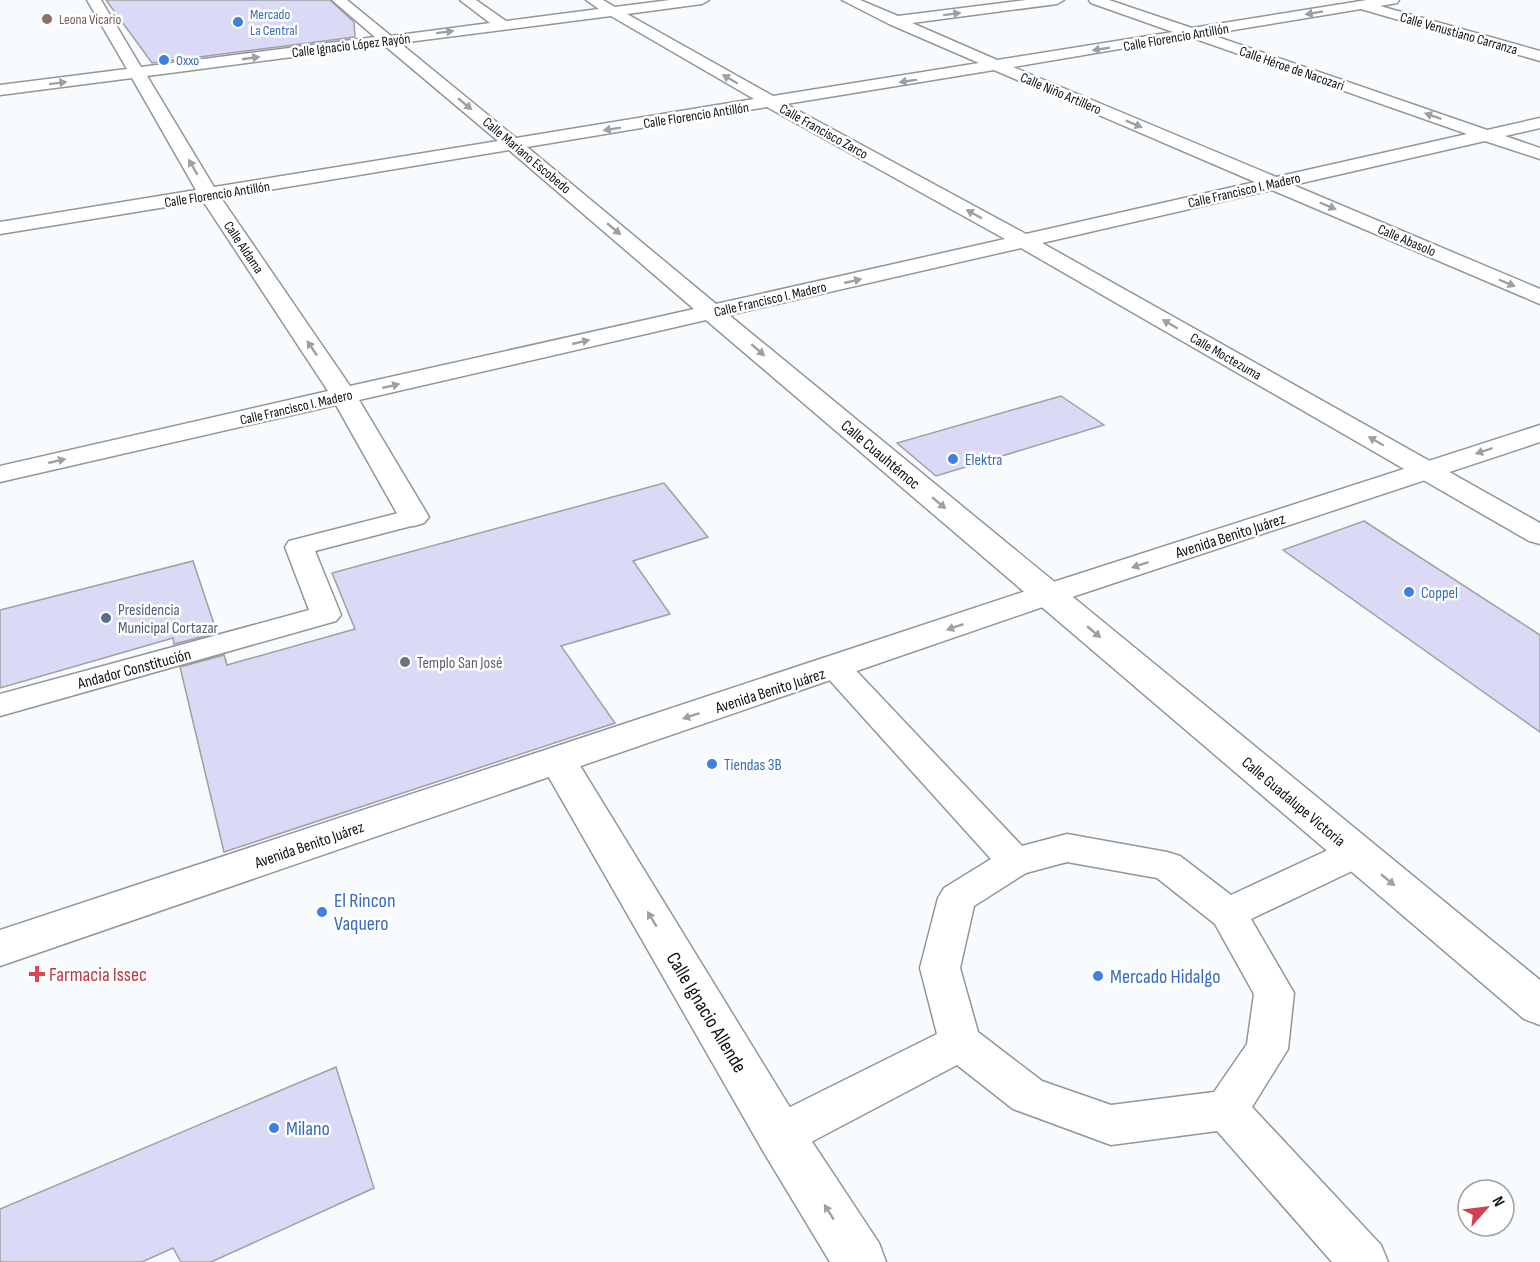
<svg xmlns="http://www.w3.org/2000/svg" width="1540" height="1262" viewBox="0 0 1540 1262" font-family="'Sofia Sans Condensed',sans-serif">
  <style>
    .building { fill: #dadaf7; stroke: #9f9fa4; stroke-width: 1.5 }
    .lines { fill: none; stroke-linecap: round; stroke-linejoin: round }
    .pedestrian-casing { stroke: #929699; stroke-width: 3 }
    .minor-casing { stroke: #929699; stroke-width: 3 }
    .tertiary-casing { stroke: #929699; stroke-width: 3 }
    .pedestrian { fill: #fff; fill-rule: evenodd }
    .minor { fill: #fff; fill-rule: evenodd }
    .tertiary { fill: #fff; fill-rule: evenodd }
    .oneway { fill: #9fa0a0 }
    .education-dot { fill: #8d6e63; stroke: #fff; stroke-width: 2 }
    .shop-dot { fill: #3f7fe0; stroke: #fff; stroke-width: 2 }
    .service-dot { fill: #5c6f8a; stroke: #fff; stroke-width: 2 }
    .worship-dot { fill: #6b7280; stroke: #fff; stroke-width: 2 }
    .health-dot { fill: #e0444e; stroke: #fff; stroke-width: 2 }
    .labels { text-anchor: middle; stroke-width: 5; stroke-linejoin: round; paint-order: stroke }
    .far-shop-label { font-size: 14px; fill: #366cbe; stroke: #fff; text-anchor: start }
    .far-education-label { font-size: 14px; fill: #785e54; stroke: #fff; text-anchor: start }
    .far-street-label { font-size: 14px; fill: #101112; stroke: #fff }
    .street-label { font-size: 16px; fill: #101112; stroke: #fff }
    .shop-label { font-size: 16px; fill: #366cbe; stroke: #fff; text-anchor: start }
    .service-label { font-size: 16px; fill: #4e5e75; stroke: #fff; text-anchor: start }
    .worship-label { font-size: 16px; fill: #5b616d; stroke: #fff; text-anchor: start }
    .near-shop-label { font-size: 20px; fill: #366cbe; stroke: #fff; text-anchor: start }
    .near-health-label { font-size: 20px; fill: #be3a42; stroke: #fff; text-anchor: start }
    .near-street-label { font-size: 20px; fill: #101112; stroke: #fff }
  </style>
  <rect width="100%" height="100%" fill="#f8fbfe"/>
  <!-- building -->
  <path class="building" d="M 106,0 L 330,0 L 354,22 L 355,37 L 152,63 Z
    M 1061,396 L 1104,425 L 936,476 L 897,443 Z
    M 664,483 L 708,537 L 633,561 L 670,614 L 561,646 L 615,723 L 224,852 L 180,667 L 224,655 L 227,665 L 355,629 L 332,573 Z
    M 1364,521 L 1540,635 L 1540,732 L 1283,550 Z
    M 193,561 L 217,633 L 174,644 L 173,638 L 0,688 L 0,610 Z
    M 336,1067 L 374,1188 L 211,1262 L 181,1262 L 173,1248 L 142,1262 L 0,1262 L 0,1209 Z"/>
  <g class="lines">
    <!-- pedestrian casing -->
    <g class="pedestrian-casing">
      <path id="pedestrian" d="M 414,509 L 423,511 L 427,517 L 423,523 L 315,551 L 341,615 L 336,621 L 0,716 L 0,694 L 309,610 L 285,547 L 289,541 Z
        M 836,658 L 847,661 L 1022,846 L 1067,834 L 1167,852 L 1180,856 L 1231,895 L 1343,843 L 1356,839 L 1369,843 L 1374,853 L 1369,863 L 1251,919 L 1294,993 L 1288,1049 L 1252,1107 L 1381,1245 L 1388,1262 L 1332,1262 L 1217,1131 L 1111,1145 L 1013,1109 L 957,1065 L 796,1150 L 780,1156 L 764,1150 L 758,1135 L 764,1120 L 937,1034 L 920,968 L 938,898 L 944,888 L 991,859 L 825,675 L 820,668 L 825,661 ZM 1067,862 L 1157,878 L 1215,924 L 1254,994 L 1247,1044 L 1214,1092 L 1111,1105 L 1042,1081 L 978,1032 L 960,968 L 974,906 L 1026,873 Z"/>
    </g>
    <!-- minor casing -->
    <g class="minor-casing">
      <path id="minor" d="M 87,0 L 101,0 L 141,67 L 375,37 L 332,0 L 347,0 L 391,36 L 490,23 L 460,0 L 476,0 L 506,21 L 599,9 L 586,0 L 603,0 L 615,7 L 670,0 L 709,0 L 702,4 L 627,14 L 773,96 L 979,63 L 889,24 L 842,0 L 860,0 L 898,16 L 1026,0 L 1064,0 L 1057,4 L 912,23 L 997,60 L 1173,32 L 1091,3 L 1089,0 L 1109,0 L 1192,28 L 1367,0 L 1399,0 L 1397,3 L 1380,6 L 1540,51 L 1540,61 L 1361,9 L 1209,34 L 1487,130 L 1540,118 L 1540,128 L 1505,136 L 1540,148 L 1540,159 L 1485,141 L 1293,185 L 1540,289 L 1540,304 L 1272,190 L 1042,243 L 1540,523 L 1540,544 L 1529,541 L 1021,248 L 729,315 L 1540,980 L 1540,1025 L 1524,1019 L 706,320 L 359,400 L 429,517 L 424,523 L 414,526 L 404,523 L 399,517 L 336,405 L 0,482 L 0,466 L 328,391 L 203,201 L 0,234 L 0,222 L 196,190 L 132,78 L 0,95 L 0,85 L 127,69 ZM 611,16 L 754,99 L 516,138 L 400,43 ZM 1190,37 L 1467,134 L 1276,177 L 1013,67 ZM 384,45 L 498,141 L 214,187 L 147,76 ZM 994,70 L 1255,182 L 1026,234 L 786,104 ZM 767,107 L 1005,239 L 716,304 L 527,147 ZM 509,150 L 694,309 L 350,386 L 221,198 Z
        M 558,747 L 571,751 L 797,1119 L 879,1243 L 886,1262 L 830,1262 L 763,1151 L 539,760 L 545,751 Z"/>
    </g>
    <!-- tertiary casing -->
    <g class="tertiary-casing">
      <path id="tertiary" d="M 1540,425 L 1540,442 L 1060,601 L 0,966 L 0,930 L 1038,587 Z"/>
    </g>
    <!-- pedestrian -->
    <use href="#pedestrian" class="pedestrian"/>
    <!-- minor -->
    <use href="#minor" class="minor"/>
    <!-- tertiary -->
    <use href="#tertiary" class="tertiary"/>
  </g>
  <!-- one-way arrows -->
  <defs><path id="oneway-solid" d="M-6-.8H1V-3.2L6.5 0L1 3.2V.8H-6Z" transform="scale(1.5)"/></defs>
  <g class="oneway">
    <use href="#oneway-solid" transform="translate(1314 13) rotate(170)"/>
    <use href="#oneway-solid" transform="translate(952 14) rotate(-7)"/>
    <use href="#oneway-solid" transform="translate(445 32) rotate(-7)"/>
    <use href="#oneway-solid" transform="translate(1101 49) rotate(171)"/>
    <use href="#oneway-solid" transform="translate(251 58) rotate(-8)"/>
    <use href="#oneway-solid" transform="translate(730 79) rotate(-150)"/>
    <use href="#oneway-solid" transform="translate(908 81) rotate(171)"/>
    <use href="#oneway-solid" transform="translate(58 83) rotate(-7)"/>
    <use href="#oneway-solid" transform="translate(465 104) rotate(40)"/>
    <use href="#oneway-solid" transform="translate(1433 116) rotate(-161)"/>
    <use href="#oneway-solid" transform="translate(1134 124) rotate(23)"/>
    <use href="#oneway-solid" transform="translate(612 129) rotate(171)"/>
    <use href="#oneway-solid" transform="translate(193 167) rotate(-120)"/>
    <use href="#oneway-solid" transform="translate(1328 206) rotate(23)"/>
    <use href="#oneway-solid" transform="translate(974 214) rotate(-151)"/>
    <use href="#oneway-solid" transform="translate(614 229) rotate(40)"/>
    <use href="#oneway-solid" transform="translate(853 281) rotate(-13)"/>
    <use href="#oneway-solid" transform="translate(1507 283) rotate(23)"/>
    <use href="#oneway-solid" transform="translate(1170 324) rotate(-150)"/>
    <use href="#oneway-solid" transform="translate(581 342) rotate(-13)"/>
    <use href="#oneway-solid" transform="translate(312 348) rotate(-124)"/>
    <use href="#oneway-solid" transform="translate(758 350) rotate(41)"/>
    <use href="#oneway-solid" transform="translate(391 386) rotate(-13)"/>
    <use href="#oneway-solid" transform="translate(1376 441) rotate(-150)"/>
    <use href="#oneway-solid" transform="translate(1484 451) rotate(162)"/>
    <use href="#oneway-solid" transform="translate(57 461) rotate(-13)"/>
    <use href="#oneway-solid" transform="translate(939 503) rotate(40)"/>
    <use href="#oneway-solid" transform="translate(1140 565) rotate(162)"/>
    <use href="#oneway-solid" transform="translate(955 627) rotate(161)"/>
    <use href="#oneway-solid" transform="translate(1094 632) rotate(40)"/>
    <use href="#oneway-solid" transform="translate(691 716) rotate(162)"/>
    <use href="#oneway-solid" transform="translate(1388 880) rotate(40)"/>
    <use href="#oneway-solid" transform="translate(652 919) rotate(-121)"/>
    <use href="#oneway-solid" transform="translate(829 1212) rotate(-122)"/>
  </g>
  <!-- markers -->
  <circle class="education-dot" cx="47" cy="19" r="6"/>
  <g class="shop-dot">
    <circle cx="238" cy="22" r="6"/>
    <circle cx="164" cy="60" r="6"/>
    <circle cx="953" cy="459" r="6"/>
    <circle cx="1409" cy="592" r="6"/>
    <circle cx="712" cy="764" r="6"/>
    <circle cx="322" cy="912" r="6"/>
    <circle cx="1098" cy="976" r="6"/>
    <circle cx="274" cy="1128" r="6"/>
  </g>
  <circle class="service-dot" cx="106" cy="618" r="6"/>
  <circle class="worship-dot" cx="405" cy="662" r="6"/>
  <path class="health-dot" d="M34 965h6v6h6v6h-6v6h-6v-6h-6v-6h6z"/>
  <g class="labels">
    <!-- far-shop labels -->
    <g class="far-shop-label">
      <text x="250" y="19">Mercado<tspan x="250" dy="16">La Central</tspan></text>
      <text x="176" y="65">Oxxo</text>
    </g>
    <!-- far-education labels -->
    <g class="far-education-label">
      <text x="59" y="24">Leona Vicario</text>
    </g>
    <!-- far-street labels -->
    <g class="far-street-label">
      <text transform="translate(1459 33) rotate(16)" y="5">Calle Venustiano Carranza</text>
      <text transform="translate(1176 37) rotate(-10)" y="5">Calle Florencio Antillón</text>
      <text transform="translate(351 45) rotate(-7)" y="5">Calle Ignacio López Rayón</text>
      <text transform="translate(1292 68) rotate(19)" y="5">Calle Héroe de Nacozari</text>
      <text transform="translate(1061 93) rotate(23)" y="5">Calle Niño Artillero</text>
      <text transform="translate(696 115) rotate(-9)" y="5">Calle Florencio Antillón</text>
      <text transform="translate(824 131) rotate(29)" y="5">Calle Francisco Zarco</text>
      <text transform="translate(527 155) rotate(40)" y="5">Calle Mariano Escobedo</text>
      <text transform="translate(1244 190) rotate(-13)" y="5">Calle Francisco I. Madero</text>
      <text transform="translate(217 194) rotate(-9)" y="5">Calle Florencio Antillón</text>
      <text transform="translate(1407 240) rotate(23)" y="5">Calle Abasolo</text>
      <text transform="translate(244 247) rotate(56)" y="5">Calle Aldama</text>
      <text transform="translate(770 299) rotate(-13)" y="5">Calle Francisco I. Madero</text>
      <text transform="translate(1226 356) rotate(30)" y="5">Calle Moctezuma</text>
      <text transform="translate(296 407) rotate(-13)" y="5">Calle Francisco I. Madero</text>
    </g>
    <!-- street labels -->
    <g class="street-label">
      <text transform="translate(881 454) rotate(40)" y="6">Calle Cuauhtémoc</text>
      <text transform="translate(1230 535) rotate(-18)" y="6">Avenida Benito Juárez</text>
      <text transform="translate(134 668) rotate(-15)" y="6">Andador Constitución</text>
      <text transform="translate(770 690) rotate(-18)" y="6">Avenida Benito Juárez</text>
      <text transform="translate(1294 801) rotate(40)" y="6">Calle Guadalupe Victoria</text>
      <text transform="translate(309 844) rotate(-19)" y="6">Avenida Benito Juárez</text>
    </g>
    <!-- shop labels -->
    <g class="shop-label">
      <text x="965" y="465">Elektra</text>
      <text x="1421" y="598">Coppel</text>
      <text x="724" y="770">Tiendas 3B</text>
    </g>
    <!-- service labels -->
    <g class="service-label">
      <text x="118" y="615">Presidencia<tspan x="118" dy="18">Municipal Cortazar</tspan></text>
    </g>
    <!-- worship labels -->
    <g class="worship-label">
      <text x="417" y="668">Templo San José</text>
    </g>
    <!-- near-shop labels -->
    <g class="near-shop-label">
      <text x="334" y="907">El Rincon<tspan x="334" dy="23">Vaquero</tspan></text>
      <text x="1110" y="983">Mercado Hidalgo</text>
      <text x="286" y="1135">Milano</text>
    </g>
    <!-- near-health labels -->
    <g class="near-health-label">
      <text x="49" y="981">Farmacia Issec</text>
    </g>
    <!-- near-street labels -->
    <g class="near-street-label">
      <text transform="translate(707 1012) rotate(59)" y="7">Calle Ignacio Allende</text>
    </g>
  </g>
  <!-- north arrow -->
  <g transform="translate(1486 1208) rotate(62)"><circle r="28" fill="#ffffff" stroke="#9fa0a0" stroke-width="1.5"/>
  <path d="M0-4.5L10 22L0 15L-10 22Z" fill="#d24153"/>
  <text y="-9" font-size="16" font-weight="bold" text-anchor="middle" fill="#101112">N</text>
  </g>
</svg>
